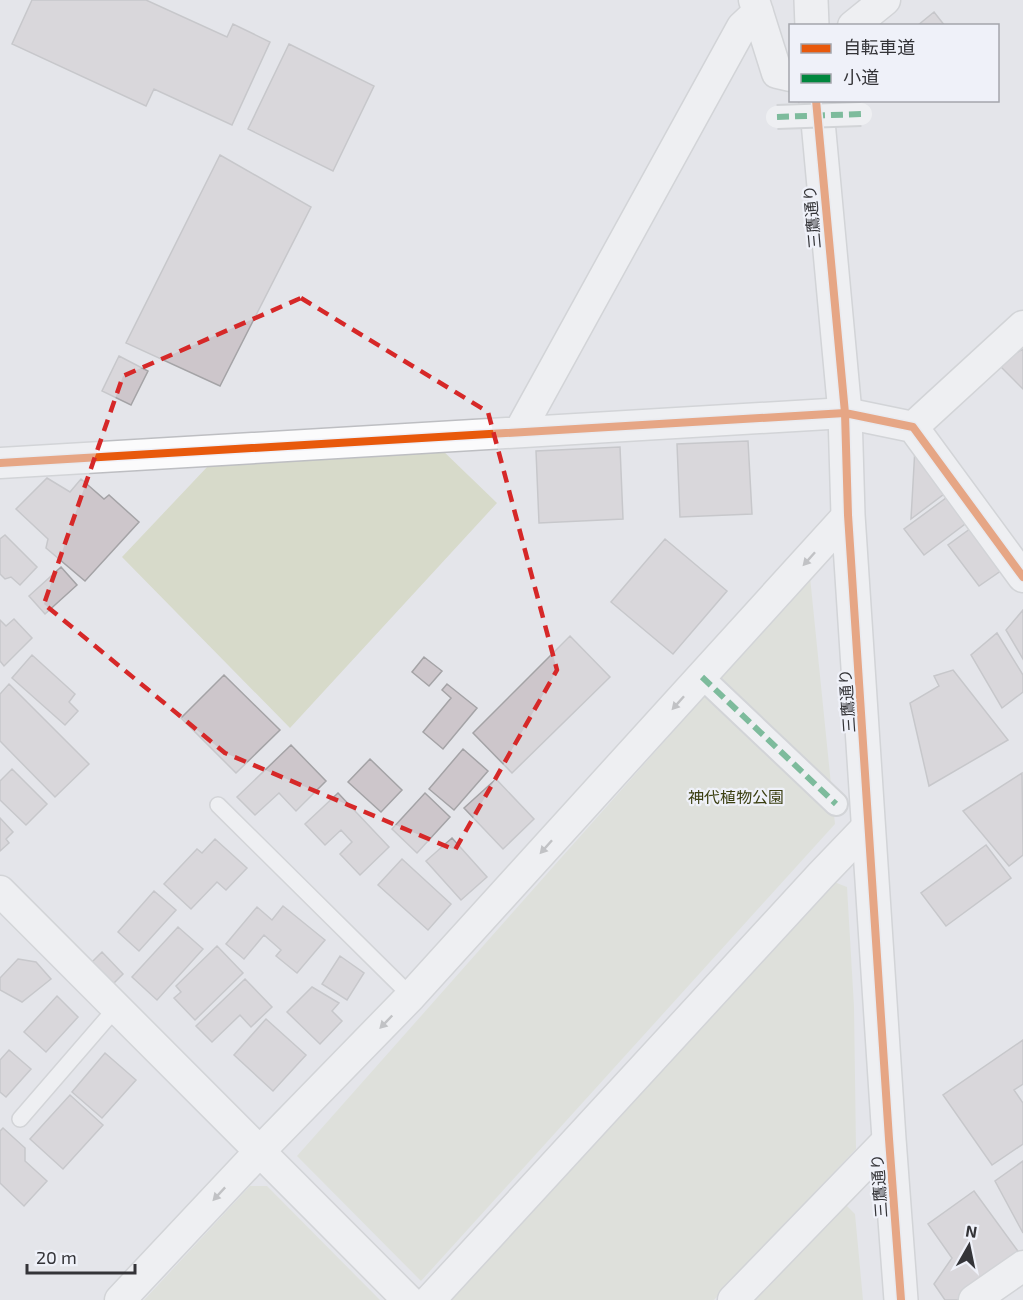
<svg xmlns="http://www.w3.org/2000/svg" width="1023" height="1300" viewBox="0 0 1023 1300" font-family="'Exo 2','Noto Sans JP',sans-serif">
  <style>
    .green { fill: #d7daca }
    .building { fill: #cdc6cb; stroke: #a4a3a6; stroke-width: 1.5 }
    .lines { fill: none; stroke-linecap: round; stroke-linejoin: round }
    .service-casing { stroke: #bdbec2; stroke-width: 18 }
    .pedestrian-casing { stroke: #bdbec2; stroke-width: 26 }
    .minor-casing { stroke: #bdbec2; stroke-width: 33 }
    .secondary-casing { stroke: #bdbec2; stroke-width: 36 }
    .service { stroke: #fbfbfc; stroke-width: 15 }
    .pedestrian { stroke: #fbfbfc; stroke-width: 22 }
    .minor { stroke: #fbfbfc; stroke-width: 30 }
    .secondary { stroke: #fbfbfc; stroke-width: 33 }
    .pedestrian-bridge-casing { stroke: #bdbec2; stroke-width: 26; stroke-linecap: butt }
    .pedestrian-bridge { stroke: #fbfbfc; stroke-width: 22 }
    .quiet { stroke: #00873e; stroke-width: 6; stroke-dasharray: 12 6; stroke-linecap: butt }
    .cycleway-casing { stroke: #eff1f9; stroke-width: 11 }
    .cycleway { stroke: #e8590c; stroke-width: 8 }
    .oneway { fill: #98989a }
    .marked { fill: none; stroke: #d62828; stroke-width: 4.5; stroke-dasharray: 12 8; stroke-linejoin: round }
    .labels { text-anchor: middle; stroke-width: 4.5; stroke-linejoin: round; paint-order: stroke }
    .street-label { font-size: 16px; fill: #343438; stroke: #eff1f9 }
    .park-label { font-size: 16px; fill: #3b3f11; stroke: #eff1f9 }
  </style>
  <rect width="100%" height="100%" fill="#e4e5ea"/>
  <!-- green -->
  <path class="green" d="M 440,448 L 497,503 L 290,728 L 122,557 L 209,465 Z
    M 810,577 L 835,824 L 421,1281 L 297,1156 Z
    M 834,882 L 847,887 L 854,1007 L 856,1149 L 714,1300 L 451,1300 Z
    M 250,1186 L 267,1186 L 380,1300 L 144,1300 Z
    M 844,1203 L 855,1214 L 863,1300 L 753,1300 Z"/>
  <!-- building -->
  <path class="building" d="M 32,0 L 146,0 L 227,37 L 233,24 L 270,42 L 232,125 L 154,89 L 146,106 L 12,44 Z
    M 934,12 L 945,26 L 917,26 Z
    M 289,44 L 374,86 L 333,171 L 248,129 Z
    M 220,155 L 311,207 L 220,386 L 126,343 Z
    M 1023,349 L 1023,389 L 998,364 Z
    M 119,356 L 148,371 L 131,405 L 102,391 Z
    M 748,441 L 752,514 L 680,517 L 677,444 Z
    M 620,447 L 623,519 L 539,523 L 536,451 Z
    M 915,448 L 948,491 L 911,519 Z
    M 47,478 L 70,492 L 81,479 L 104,499 L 109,495 L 139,522 L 85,581 L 46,548 L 48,539 L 16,509 Z
    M 950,495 L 969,521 L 924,555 L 904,529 Z
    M 978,523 L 1005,568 L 979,586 L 948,545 Z
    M 5,535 L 37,567 L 20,585 L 11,577 L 5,579 L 0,574 L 0,539 Z
    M 665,539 L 727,591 L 673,654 L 611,602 Z
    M 61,567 L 77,585 L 45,614 L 29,596 Z
    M 1023,610 L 1023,659 L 1006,630 Z
    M 14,619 L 32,638 L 4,666 L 0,661 L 0,620 L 6,626 Z
    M 997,633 L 1023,675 L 1023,692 L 1002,708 L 971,655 Z
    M 570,636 L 610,677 L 512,773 L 473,733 Z
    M 32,655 L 75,694 L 69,702 L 78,711 L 65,725 L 12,678 Z
    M 424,657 L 442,671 L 429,686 L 412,672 Z
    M 953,670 L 1008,740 L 929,786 L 910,703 L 939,686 L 934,676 Z
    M 224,675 L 280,730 L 236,773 L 181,718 Z
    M 9,684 L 89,764 L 55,797 L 0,741 L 0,694 Z
    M 447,684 L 477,708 L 443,749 L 423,732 L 451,698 L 442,690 Z
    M 291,745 L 326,781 L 296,811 L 279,793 L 255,815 L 237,797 Z
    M 463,749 L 488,771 L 454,810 L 429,789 Z
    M 370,759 L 402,790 L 381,812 L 348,782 Z
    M 12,769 L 47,804 L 26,825 L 0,800 L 0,781 Z
    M 1022,773 L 1023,855 L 1009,866 L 963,811 Z
    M 496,779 L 534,819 L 503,849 L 464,808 Z
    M 338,793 L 389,847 L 360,875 L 340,854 L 352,842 L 341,830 L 325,845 L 305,824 Z
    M 425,793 L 450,817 L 417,853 L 392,829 Z
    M 0,818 L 13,832 L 6,839 L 9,843 L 0,851 Z
    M 452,838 L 487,877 L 461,900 L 426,861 Z
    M 215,839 L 247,868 L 226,890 L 217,882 L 191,909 L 164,884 L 197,849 L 202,853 Z
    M 986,845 L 1011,878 L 946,926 L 921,893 Z
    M 402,859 L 451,904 L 428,930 L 378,885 Z
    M 154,891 L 176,910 L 139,951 L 118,932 Z
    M 283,906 L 325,940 L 297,973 L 276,956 L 281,950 L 264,935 L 244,959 L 226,944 L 257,907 L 272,920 Z
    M 178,927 L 203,949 L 157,1000 L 132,977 Z
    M 217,946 L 243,973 L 195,1020 L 174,998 L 181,992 L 176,986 Z
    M 102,952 L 123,974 L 107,990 L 85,969 Z
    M 340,956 L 364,973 L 347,1000 L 322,984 Z
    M 18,959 L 36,962 L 51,979 L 22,1002 L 0,990 L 0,978 Z
    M 245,979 L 272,1007 L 251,1027 L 240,1015 L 212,1042 L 196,1026 Z
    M 312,987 L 339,1003 L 332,1011 L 342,1021 L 320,1044 L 287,1012 Z
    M 57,996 L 78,1017 L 46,1052 L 24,1032 Z
    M 266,1019 L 306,1055 L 273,1091 L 234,1055 Z
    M 1023,1040 L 1023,1084 L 1014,1090 L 1023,1103 L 1023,1144 L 992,1165 L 943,1095 Z
    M 9,1050 L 31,1069 L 6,1097 L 0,1092 L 0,1060 Z
    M 105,1053 L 136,1080 L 102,1118 L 72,1092 Z
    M 70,1095 L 103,1125 L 63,1169 L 30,1139 Z
    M 3,1128 L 25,1148 L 25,1161 L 47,1181 L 24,1206 L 0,1183 L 0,1131 Z
    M 1023,1161 L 1023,1233 L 995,1181 Z
    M 974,1191 L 1023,1258 L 970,1300 L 945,1300 L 934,1284 L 952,1258 L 928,1224 Z"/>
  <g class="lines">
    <!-- service casing -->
    <g class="service-casing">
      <path id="service" d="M 218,805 L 411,996
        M 20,1119 L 116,1008"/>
    </g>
    <!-- pedestrian casing -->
    <g class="pedestrian-casing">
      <path id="pedestrian" d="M 702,677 L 836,804"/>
    </g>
    <!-- minor casing -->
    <g class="minor-casing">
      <path id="minor" d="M 754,0 L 777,73 L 790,76
        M 853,26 L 885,0
        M 913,427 L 1023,326
        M 519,432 L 742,27 L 758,12
        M 0,463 L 845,413 L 913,427 L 1023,577
        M 0,891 L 408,1300
        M 120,1300 L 259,1152 L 411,996 L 848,515
        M 430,1300 L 821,875 L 869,825
        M 733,1300 L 889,1139
        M 974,1300 L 1023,1266"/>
    </g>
    <!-- secondary casing -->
    <g class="secondary-casing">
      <path id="secondary" d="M 811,0 L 812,26
        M 816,100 L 845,413 L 848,515 L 889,1139 L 901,1300"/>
    </g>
    <!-- service -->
    <use href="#service" class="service"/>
    <!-- pedestrian -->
    <use href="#pedestrian" class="pedestrian"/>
    <!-- minor -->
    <use href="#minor" class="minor"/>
    <!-- secondary -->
    <use href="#secondary" class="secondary"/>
    <!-- pedestrian-bridge casing -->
    <g class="pedestrian-bridge-casing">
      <path id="pedestrian-bridge" d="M 777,117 L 861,114"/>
    </g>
    <!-- pedestrian-bridge -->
    <use href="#pedestrian-bridge" class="pedestrian-bridge"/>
    <!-- quiet -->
    <path class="quiet" d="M 777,117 L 861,114
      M 702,677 L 836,804"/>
    <!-- cycleway casing -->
    <g class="cycleway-casing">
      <path id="cycleway" d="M 816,100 L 845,413 L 848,515 L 889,1139 L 901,1300
        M 0,463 L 845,413 L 913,427 L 1023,577"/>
    </g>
    <!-- cycleway -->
    <use href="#cycleway" class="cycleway"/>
  </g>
  <!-- one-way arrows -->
  <defs><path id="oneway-solid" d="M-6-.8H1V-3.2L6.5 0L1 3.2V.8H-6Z" transform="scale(1.5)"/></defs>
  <g class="oneway">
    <use href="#oneway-solid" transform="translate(809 559) rotate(132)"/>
    <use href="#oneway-solid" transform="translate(678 703) rotate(132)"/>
    <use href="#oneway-solid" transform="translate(546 847) rotate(132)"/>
    <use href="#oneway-solid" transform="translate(386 1022) rotate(134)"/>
    <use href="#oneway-solid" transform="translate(219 1194) rotate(133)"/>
  </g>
  <!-- marked area -->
  <path d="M0 0H1023V1300H0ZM 301,298 L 488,412 L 557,670 L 455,850 L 225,753 L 44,604 L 123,376 Z" fill="#e4e5ea" fill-opacity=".55" fill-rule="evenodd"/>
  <path class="marked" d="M 301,298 L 488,412 L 557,670 L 455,850 L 225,753 L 44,604 L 123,376 Z"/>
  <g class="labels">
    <!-- street labels -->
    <g class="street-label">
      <text transform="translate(812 217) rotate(-95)" y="6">三鷹通り</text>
      <text transform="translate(847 701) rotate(-94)" y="6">三鷹通り</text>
      <text transform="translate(879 1186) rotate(-94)" y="6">三鷹通り</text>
    </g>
    <!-- park labels -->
    <g class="park-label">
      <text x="736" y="803">神代植物公園</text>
    </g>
  </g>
  <!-- legend -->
  <rect x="789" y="24" width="210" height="78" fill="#eff1f9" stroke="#a4a5ac" stroke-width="1.5"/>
  <rect x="801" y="44" width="30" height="9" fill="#e8590c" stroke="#a4a5ac" stroke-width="1.5"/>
  <text x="843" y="54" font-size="18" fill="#343438">自転車道</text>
  <rect x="801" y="74" width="30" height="9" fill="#00873e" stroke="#a4a5ac" stroke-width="1.5"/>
  <text x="843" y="84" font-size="18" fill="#343438">小道</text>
  <!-- north arrow -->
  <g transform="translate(969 1246) rotate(9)" stroke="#eff1f9" stroke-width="4.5" paint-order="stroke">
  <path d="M0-4.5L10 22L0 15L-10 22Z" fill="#343438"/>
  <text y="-9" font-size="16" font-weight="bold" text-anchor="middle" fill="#343438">N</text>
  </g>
  <!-- scale -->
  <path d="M27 1264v9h108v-9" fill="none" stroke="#343438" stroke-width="3"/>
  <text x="36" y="1264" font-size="18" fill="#343438" stroke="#eff1f9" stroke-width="4.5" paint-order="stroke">20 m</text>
</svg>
